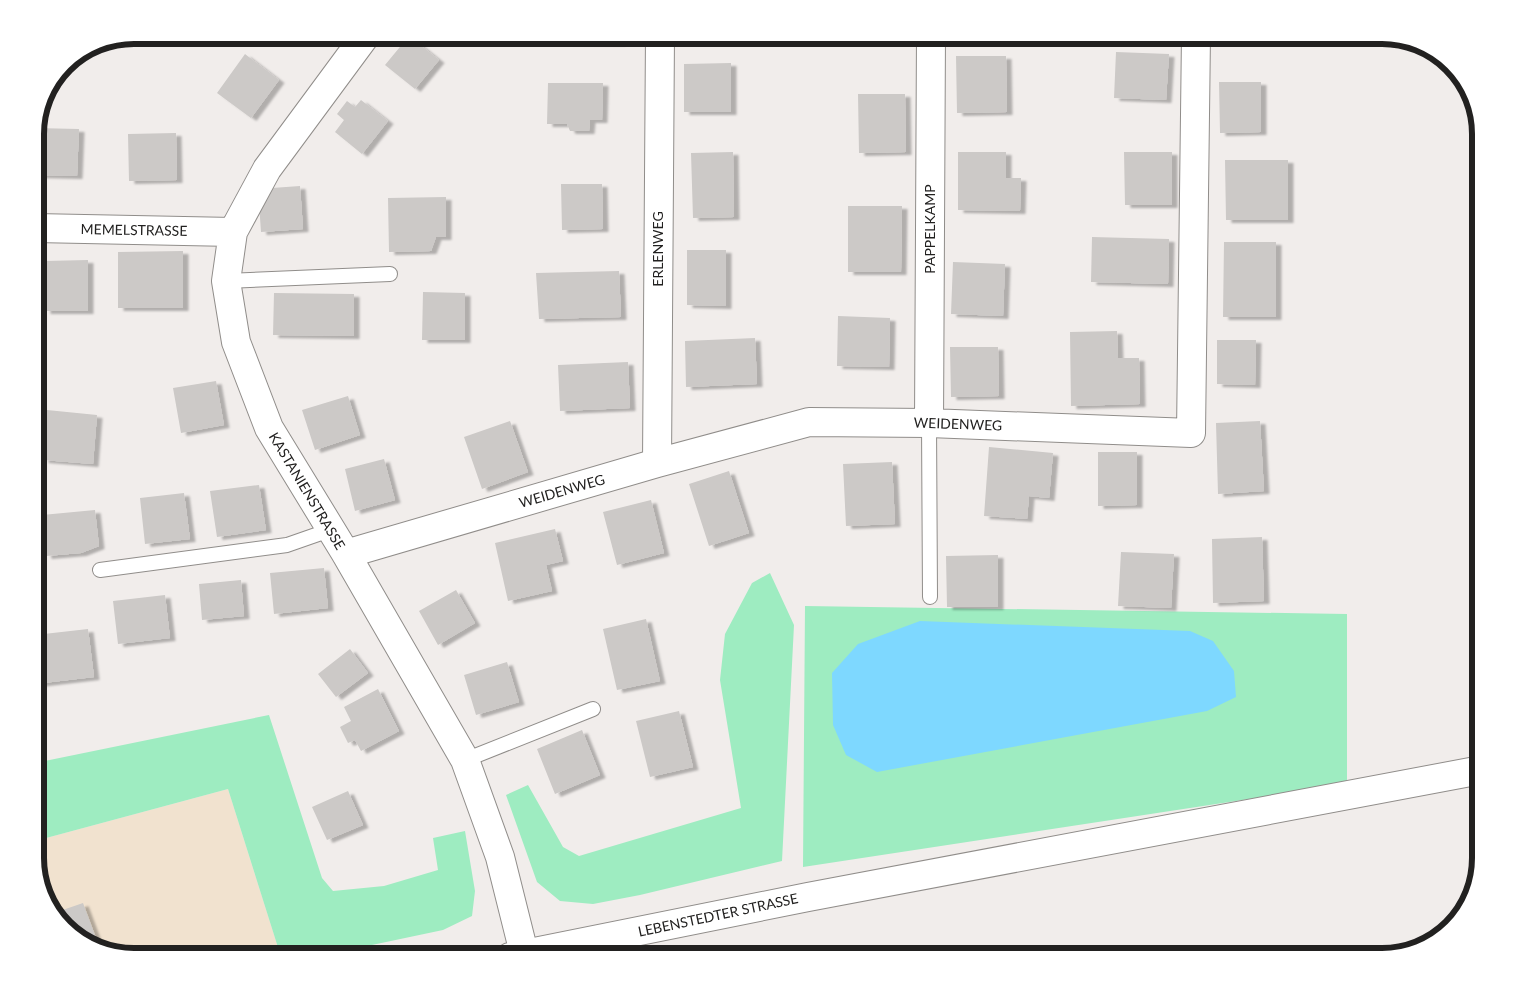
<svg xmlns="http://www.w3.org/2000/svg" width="1516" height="992" viewBox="0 0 1516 992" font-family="Lato,sans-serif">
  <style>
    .commercial { fill: #f1e2cf }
    .green { fill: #9eecc1 }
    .water { fill: #7ed8ff }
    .building { fill: #ccc9c7; filter: url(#shadow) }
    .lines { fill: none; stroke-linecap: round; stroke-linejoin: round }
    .lane-casing { stroke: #908d8a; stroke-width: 16 }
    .street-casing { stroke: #908d8a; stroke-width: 30 }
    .secondary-casing { stroke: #908d8a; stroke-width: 30 }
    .lane { stroke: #fff; stroke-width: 14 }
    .street { stroke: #fff; stroke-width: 28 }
    .secondary { stroke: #fff; stroke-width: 28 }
    .labels { text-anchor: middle; stroke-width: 4; stroke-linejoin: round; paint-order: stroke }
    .street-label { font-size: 14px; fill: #222120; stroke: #fff }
    .rim { fill: none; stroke: #222120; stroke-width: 6 }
  </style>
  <defs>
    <filter id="shadow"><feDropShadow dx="5.5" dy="3" stdDeviation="1" flood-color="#0004"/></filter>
  </defs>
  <rect width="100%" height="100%" fill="#f1edeb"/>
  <!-- commercial -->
  <path class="commercial" d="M 228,789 L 281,957 L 134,957 L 79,940 L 48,907 L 35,864 L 35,841 Z"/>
  <!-- green -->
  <path class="green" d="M 770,573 L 794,625 L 782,861 L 640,895 L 593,904 L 560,901 L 537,882 L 506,795 L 528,785 L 563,847 L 579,856 L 741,808 L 720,680 L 725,634 L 752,583 Z
    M 805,606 L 1347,614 L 1347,784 L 803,867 Z
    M 269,715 L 322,878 L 333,891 L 384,886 L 438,870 L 433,838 L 465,831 L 475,891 L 472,916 L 443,930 L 315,957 L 281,957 L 228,789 L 35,841 L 35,763 Z"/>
  <!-- water -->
  <path class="water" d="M 920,621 L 1190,631 L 1213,641 L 1234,671 L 1236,697 L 1207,711 L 877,772 L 846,755 L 833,725 L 832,673 L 858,644 Z"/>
  <!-- building -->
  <path class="building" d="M 564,35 L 620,35 L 620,43 L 564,42 Z
    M 409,36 L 439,60 L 415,89 L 385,65 Z
    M 1116,52 L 1169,54 L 1166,100 L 1114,98 Z
    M 245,54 L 279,80 L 251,118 L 217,93 Z
    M 956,56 L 1006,56 L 1007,112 L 957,113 Z
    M 731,63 L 731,112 L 684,112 L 684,64 Z
    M 1219,82 L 1261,82 L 1261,132 L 1220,133 Z
    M 548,83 L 603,83 L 602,120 L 590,120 L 589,131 L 570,131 L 567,124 L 547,124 Z
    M 858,94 L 905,94 L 906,152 L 859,153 Z
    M 361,100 L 388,121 L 362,154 L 335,132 L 344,120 L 337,114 L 347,101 L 355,107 Z
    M 35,128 L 79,129 L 77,176 L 35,175 Z
    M 176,133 L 177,180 L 129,181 L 128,134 Z
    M 733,152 L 734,217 L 693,218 L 691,153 Z
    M 958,152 L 1006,152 L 1006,178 L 1021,178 L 1020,211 L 958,210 Z
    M 1124,152 L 1172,152 L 1172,205 L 1125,205 Z
    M 1225,160 L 1288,160 L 1288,220 L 1226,220 Z
    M 561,184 L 602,184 L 603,229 L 562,230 Z
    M 300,186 L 303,229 L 261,232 L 258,189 Z
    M 446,197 L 446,237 L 436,237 L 431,251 L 389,252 L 388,198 Z
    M 848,206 L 902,206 L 901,272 L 848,272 Z
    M 1092,237 L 1169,239 L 1168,284 L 1091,282 Z
    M 1224,242 L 1276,242 L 1276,317 L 1223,317 Z
    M 687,250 L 726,250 L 726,306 L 687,305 Z
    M 183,251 L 183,308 L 118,308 L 118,252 Z
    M 88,260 L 88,311 L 45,311 L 45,261 Z
    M 953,262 L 1005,264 L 1003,316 L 951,314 Z
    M 619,271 L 621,317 L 539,319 L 536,273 Z
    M 423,292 L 465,293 L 465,340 L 422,340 Z
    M 274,293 L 354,294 L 354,336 L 273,335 Z
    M 838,316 L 890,318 L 889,367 L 837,366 Z
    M 1117,331 L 1118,358 L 1139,358 L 1140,404 L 1071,406 L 1070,332 Z
    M 755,338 L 757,384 L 686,387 L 685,341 Z
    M 1217,340 L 1256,340 L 1255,385 L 1217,384 Z
    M 950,347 L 998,347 L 999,396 L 951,397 Z
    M 628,362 L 630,408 L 560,411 L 558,365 Z
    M 216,381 L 224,425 L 181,433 L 173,388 Z
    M 348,396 L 360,435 L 315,450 L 302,410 Z
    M 47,410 L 97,415 L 93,464 L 43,460 Z
    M 510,421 L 528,472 L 482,489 L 464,437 Z
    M 1260,421 L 1264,491 L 1218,494 L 1216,423 Z
    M 989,447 L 1053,453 L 1049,498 L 1029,496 L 1027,519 L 984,516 Z
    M 1098,452 L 1137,452 L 1137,505 L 1098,506 Z
    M 384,459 L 395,500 L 355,511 L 345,469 Z
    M 892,462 L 895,524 L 846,526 L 843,464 Z
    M 729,471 L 749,533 L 709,546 L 689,484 Z
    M 259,485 L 266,530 L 217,537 L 210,491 Z
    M 184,493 L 190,539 L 145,544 L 140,498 Z
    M 651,500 L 664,553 L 617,565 L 603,512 Z
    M 95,510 L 99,546 L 81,553 L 46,556 L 42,515 Z
    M 555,529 L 563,561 L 546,565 L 552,591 L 508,601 L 495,543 Z
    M 1262,537 L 1264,601 L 1213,603 L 1212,539 Z
    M 1121,552 L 1174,554 L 1171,608 L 1118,606 Z
    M 998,555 L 998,607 L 947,607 L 946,556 Z
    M 324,568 L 328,608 L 274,614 L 270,573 Z
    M 241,580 L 244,616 L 202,620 L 199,584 Z
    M 456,590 L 475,623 L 438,645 L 419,611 Z
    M 165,595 L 170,638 L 118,644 L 113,601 Z
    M 646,619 L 660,681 L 617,690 L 603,629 Z
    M 88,629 L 94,677 L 35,684 L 35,635 Z
    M 350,649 L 368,673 L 336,697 L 318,674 Z
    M 507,662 L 519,702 L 476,715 L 464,675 Z
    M 378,689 L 399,731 L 361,751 L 355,740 L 348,743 L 340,727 L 351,721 L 344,707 Z
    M 679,711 L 693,767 L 650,777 L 636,721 Z
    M 582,730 L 600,775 L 555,794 L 537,749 Z
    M 348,791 L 363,825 L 327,840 L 312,807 Z
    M 83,903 L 99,946 L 79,940 L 54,913 Z"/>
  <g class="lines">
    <!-- lane casing -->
    <g class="lane-casing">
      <path id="lane" d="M 226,281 L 390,274
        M 929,423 L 930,597
        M 100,570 L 287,545 L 330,530
        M 465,760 L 593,709"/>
    </g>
    <!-- street casing -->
    <g class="street-casing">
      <path id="street" d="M 366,35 L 267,169 L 233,232 L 226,281 L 236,342 L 269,428 L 346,554 L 465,760 L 500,857 L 525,957
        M 35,228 L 233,232
        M 929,423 L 931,35
        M 657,463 L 660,35
        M 346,554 L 657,463 L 809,422 L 929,423 L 1191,433 L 1196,35"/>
    </g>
    <!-- secondary casing -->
    <g class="secondary-casing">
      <path id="secondary" d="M 510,957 L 808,897 L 1481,770"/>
    </g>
    <!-- lane -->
    <use href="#lane" class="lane"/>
    <!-- street -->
    <use href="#street" class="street"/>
    <!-- secondary -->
    <use href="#secondary" class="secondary"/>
  </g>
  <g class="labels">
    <!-- street labels -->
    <g class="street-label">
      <text transform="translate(930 229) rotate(-90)" y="5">PAPPELKAMP</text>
      <text transform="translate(134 230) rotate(1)" y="5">MEMELSTRASSE</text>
      <text transform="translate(658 249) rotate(-90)" y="5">ERLENWEG</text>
      <text transform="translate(958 424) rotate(2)" y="5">WEIDENWEG</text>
      <text transform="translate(307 491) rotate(59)" y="5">KASTANIENSTRASSE</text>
      <text transform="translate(562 491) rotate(-16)" y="5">WEIDENWEG</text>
      <text transform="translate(718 915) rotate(-12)" y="5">LEBENSTEDTER STRASSE</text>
    </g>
  </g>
  <!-- crop -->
  <path d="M0 0H1516V992H0ZM134 44H1382A90 90 0 0 1 1472 134V858A90 90 0 0 1 1382 948H134A90 90 0 0 1 44 858V134A90 90 0 0 1 134 44Z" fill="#fff" fill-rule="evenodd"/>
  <path class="rim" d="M134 44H1382A90 90 0 0 1 1472 134V858A90 90 0 0 1 1382 948H134A90 90 0 0 1 44 858V134A90 90 0 0 1 134 44Z"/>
</svg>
